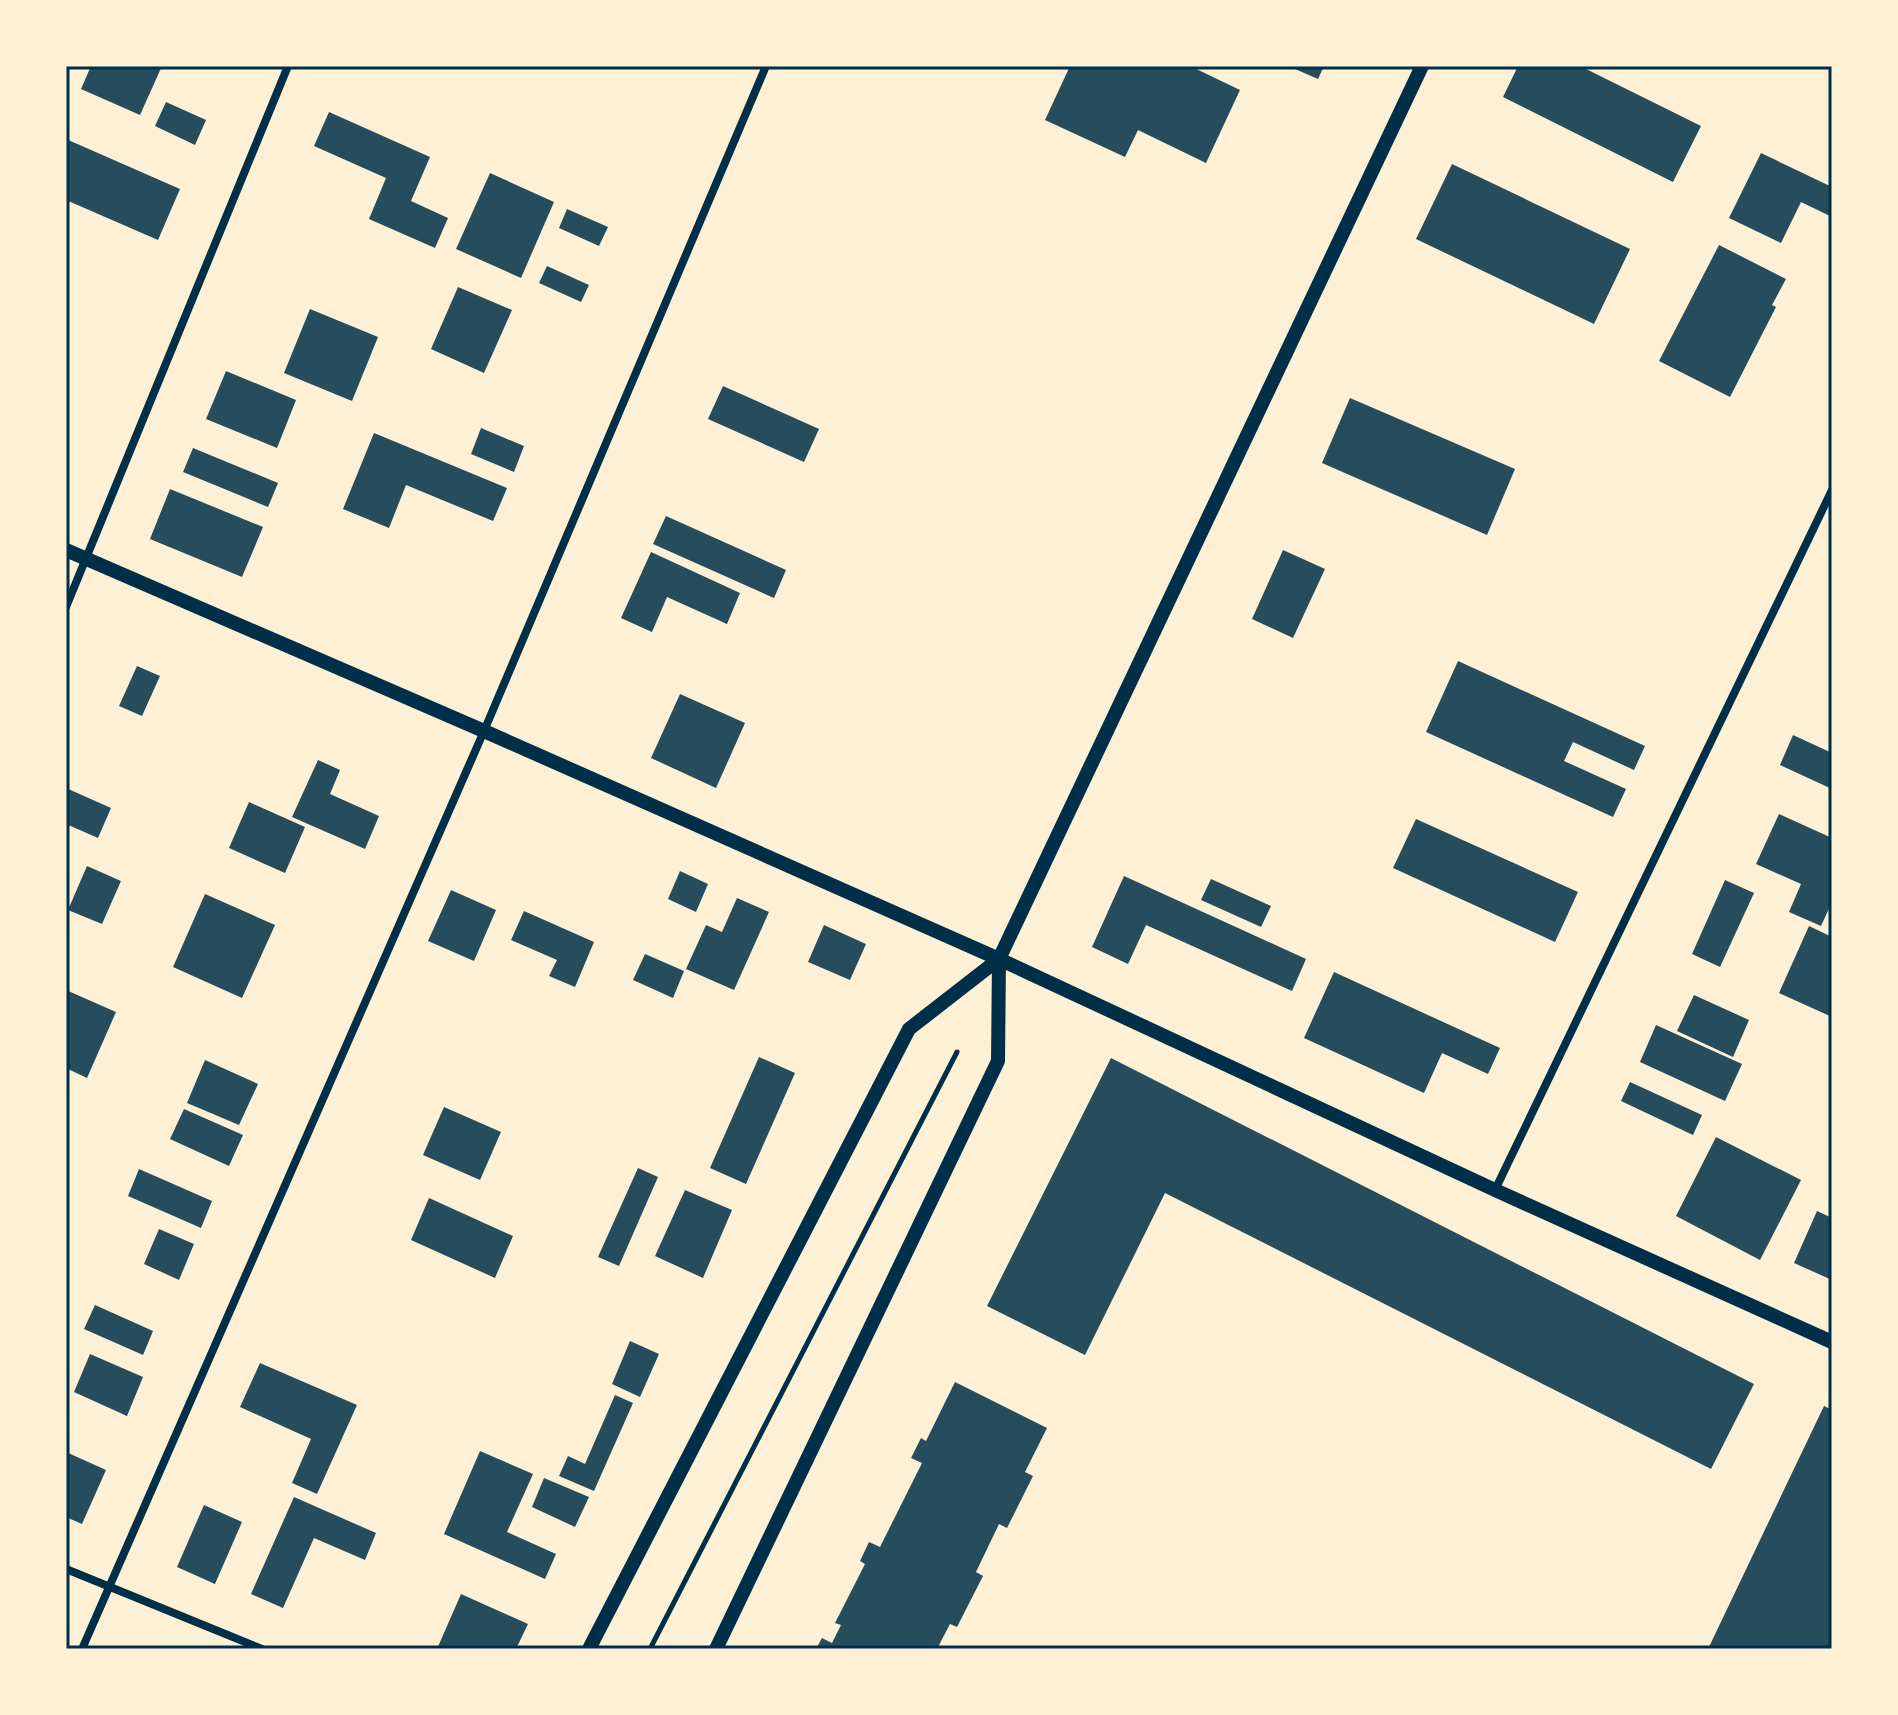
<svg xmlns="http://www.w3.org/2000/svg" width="1898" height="1715" viewBox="0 0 1898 1715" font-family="Raleway,sans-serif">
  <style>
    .building { fill: #264d5e }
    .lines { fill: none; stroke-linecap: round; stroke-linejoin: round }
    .path { stroke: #003049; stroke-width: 5 }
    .minor { stroke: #003049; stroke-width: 8 }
    .tertiary { stroke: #003049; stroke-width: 14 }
    .neatline { fill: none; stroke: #003049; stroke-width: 3 }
  </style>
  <rect width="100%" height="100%" fill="#fdf0d5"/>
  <!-- building -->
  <path class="building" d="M 91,66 L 162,66 L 140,115 L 81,89 Z
    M 1070,66 L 1190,66 L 1240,90 L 1206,163 L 1138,130 L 1125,157 L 1045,120 Z
    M 1288,66 L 1324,66 L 1318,79 Z
    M 1518,66 L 1580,66 L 1701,126 L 1673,182 L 1503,97 Z
    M 166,102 L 206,120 L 195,145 L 155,126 Z
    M 329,112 L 430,157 L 411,201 L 448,218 L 435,248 L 369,219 L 386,178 L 314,146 Z
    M 66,139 L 180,189 L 158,240 L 66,200 Z
    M 1761,153 L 1832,187 L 1832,217 L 1801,202 L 1781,243 L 1729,218 Z
    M 1452,164 L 1630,249 L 1594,324 L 1416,239 Z
    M 490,173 L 554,202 L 521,278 L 456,249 Z
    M 567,209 L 608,227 L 599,246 L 559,228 Z
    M 1719,245 L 1786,279 L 1772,305 L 1776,307 L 1730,397 L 1659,361 Z
    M 547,266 L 589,285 L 581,302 L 539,283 Z
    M 458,287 L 512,310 L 484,373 L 431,349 Z
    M 310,309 L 378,337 L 352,401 L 284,373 Z
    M 226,371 L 296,400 L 277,448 L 206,419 Z
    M 723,386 L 819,429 L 804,462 L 708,419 Z
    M 1350,398 L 1515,469 L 1487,535 L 1322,463 Z
    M 481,428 L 524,446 L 514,472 L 471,454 Z
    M 374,433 L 507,488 L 493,521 L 406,485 L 389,528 L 343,509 Z
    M 193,448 L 278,483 L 268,507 L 183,472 Z
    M 170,489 L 263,527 L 242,577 L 150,539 Z
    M 666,516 L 786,570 L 774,598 L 653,544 Z
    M 1283,550 L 1325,569 L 1293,638 L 1252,619 Z
    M 651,552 L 740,593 L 727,624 L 667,597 L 652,632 L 621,618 Z
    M 1458,661 L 1645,746 L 1634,770 L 1573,742 L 1564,761 L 1626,789 L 1613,817 L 1426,732 Z
    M 137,666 L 160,676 L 142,716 L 119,706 Z
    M 680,694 L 745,723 L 716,788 L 651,758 Z
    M 1793,735 L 1832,753 L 1832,789 L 1780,765 Z
    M 318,760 L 340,770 L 330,794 L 379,816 L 365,849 L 292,817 Z
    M 66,788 L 111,808 L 98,838 L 66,824 Z
    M 249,802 L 305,827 L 285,873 L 229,848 Z
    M 1779,814 L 1832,838 L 1832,902 L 1821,926 L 1789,912 L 1801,884 L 1756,864 Z
    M 1416,819 L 1578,892 L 1555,942 L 1393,868 Z
    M 87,866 L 121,881 L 102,924 L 68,910 Z
    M 680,871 L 708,884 L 696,912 L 668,899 Z
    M 1124,876 L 1306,959 L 1292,991 L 1146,925 L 1128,964 L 1092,947 Z
    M 1211,879 L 1271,906 L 1261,927 L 1201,900 Z
    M 1725,880 L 1754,893 L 1720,967 L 1692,954 Z
    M 451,890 L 496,910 L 474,961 L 428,941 Z
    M 205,894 L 275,925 L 242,998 L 173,967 Z
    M 737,898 L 769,912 L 734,990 L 686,969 L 706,925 L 722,932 Z
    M 524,911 L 594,942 L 575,987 L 549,976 L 557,960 L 511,940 Z
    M 824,925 L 866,944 L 850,980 L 808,962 Z
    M 1809,926 L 1832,937 L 1832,1017 L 1779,993 Z
    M 645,954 L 684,971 L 673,998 L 633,980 Z
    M 1334,972 L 1500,1048 L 1488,1074 L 1442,1053 L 1424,1093 L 1304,1038 Z
    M 66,990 L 116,1012 L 87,1078 L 66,1068 Z
    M 1694,995 L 1749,1020 L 1733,1057 L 1677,1031 Z
    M 1656,1025 L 1742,1064 L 1725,1101 L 1640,1062 Z
    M 759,1057 L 795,1073 L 746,1184 L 710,1168 Z
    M 1111,1058 L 1754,1384 L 1711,1469 L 1165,1193 L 1085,1355 L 987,1306 Z
    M 205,1060 L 258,1084 L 239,1125 L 187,1103 Z
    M 1630,1082 L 1702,1115 L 1693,1135 L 1621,1101 Z
    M 444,1107 L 501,1132 L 480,1180 L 423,1155 Z
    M 184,1109 L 243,1135 L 229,1166 L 170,1139 Z
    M 1716,1137 L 1801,1180 L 1760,1260 L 1676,1216 Z
    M 638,1168 L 658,1177 L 619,1266 L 598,1257 Z
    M 139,1169 L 212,1201 L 201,1228 L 128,1196 Z
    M 685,1190 L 732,1210 L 703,1278 L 655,1256 Z
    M 429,1198 L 513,1236 L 495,1278 L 411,1240 Z
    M 1817,1211 L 1832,1218 L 1832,1280 L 1794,1263 Z
    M 159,1229 L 194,1244 L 179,1280 L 144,1264 Z
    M 95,1305 L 153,1331 L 143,1355 L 84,1329 Z
    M 630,1341 L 659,1354 L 640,1397 L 612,1384 Z
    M 90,1354 L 143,1377 L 127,1416 L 74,1392 Z
    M 260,1363 L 357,1405 L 317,1494 L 292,1483 L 311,1439 L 240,1407 Z
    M 955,1382 L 1047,1428 L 1025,1472 L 1033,1476 L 1007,1528 L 999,1524 L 976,1572 L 983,1576 L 957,1627 L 950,1624 L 937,1649 L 816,1649 L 822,1638 L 832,1643 L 841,1625 L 835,1623 L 865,1564 L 860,1561 L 869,1542 L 880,1547 L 922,1463 L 911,1458 L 921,1438 L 926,1441 Z
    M 615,1395 L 633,1403 L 594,1491 L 559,1476 L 568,1456 L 585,1464 Z
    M 1824,1406 L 1832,1410 L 1832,1640 L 1828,1649 L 1708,1649 Z
    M 480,1451 L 533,1474 L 507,1532 L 556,1554 L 545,1579 L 444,1534 Z
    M 66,1452 L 106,1470 L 82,1524 L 66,1517 Z
    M 544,1478 L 589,1497 L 575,1527 L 532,1507 Z
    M 294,1497 L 376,1533 L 365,1560 L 314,1538 L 283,1608 L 251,1594 Z
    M 204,1505 L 242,1522 L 215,1584 L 177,1567 Z
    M 461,1594 L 528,1624 L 516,1649 L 437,1649 Z"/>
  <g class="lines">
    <!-- path -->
    <path class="path" d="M 650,1649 L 957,1052"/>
    <!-- minor -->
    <path class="minor" d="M 66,607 L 288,66
      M 1495,1190 L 1832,490
      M 66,1569 L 262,1649
      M 82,1649 L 484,731 L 766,66"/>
    <!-- tertiary -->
    <path class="tertiary" d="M 66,550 L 484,731 L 999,959 L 1495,1190 L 1832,1342
      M 589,1649 L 909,1029 L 999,959
      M 716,1649 L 998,1061 L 999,959 L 1422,66"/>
  </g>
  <!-- border -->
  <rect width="1898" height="1715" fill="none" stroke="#fdf0d5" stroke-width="136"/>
  <rect x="68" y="68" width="1762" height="1579" class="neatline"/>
</svg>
